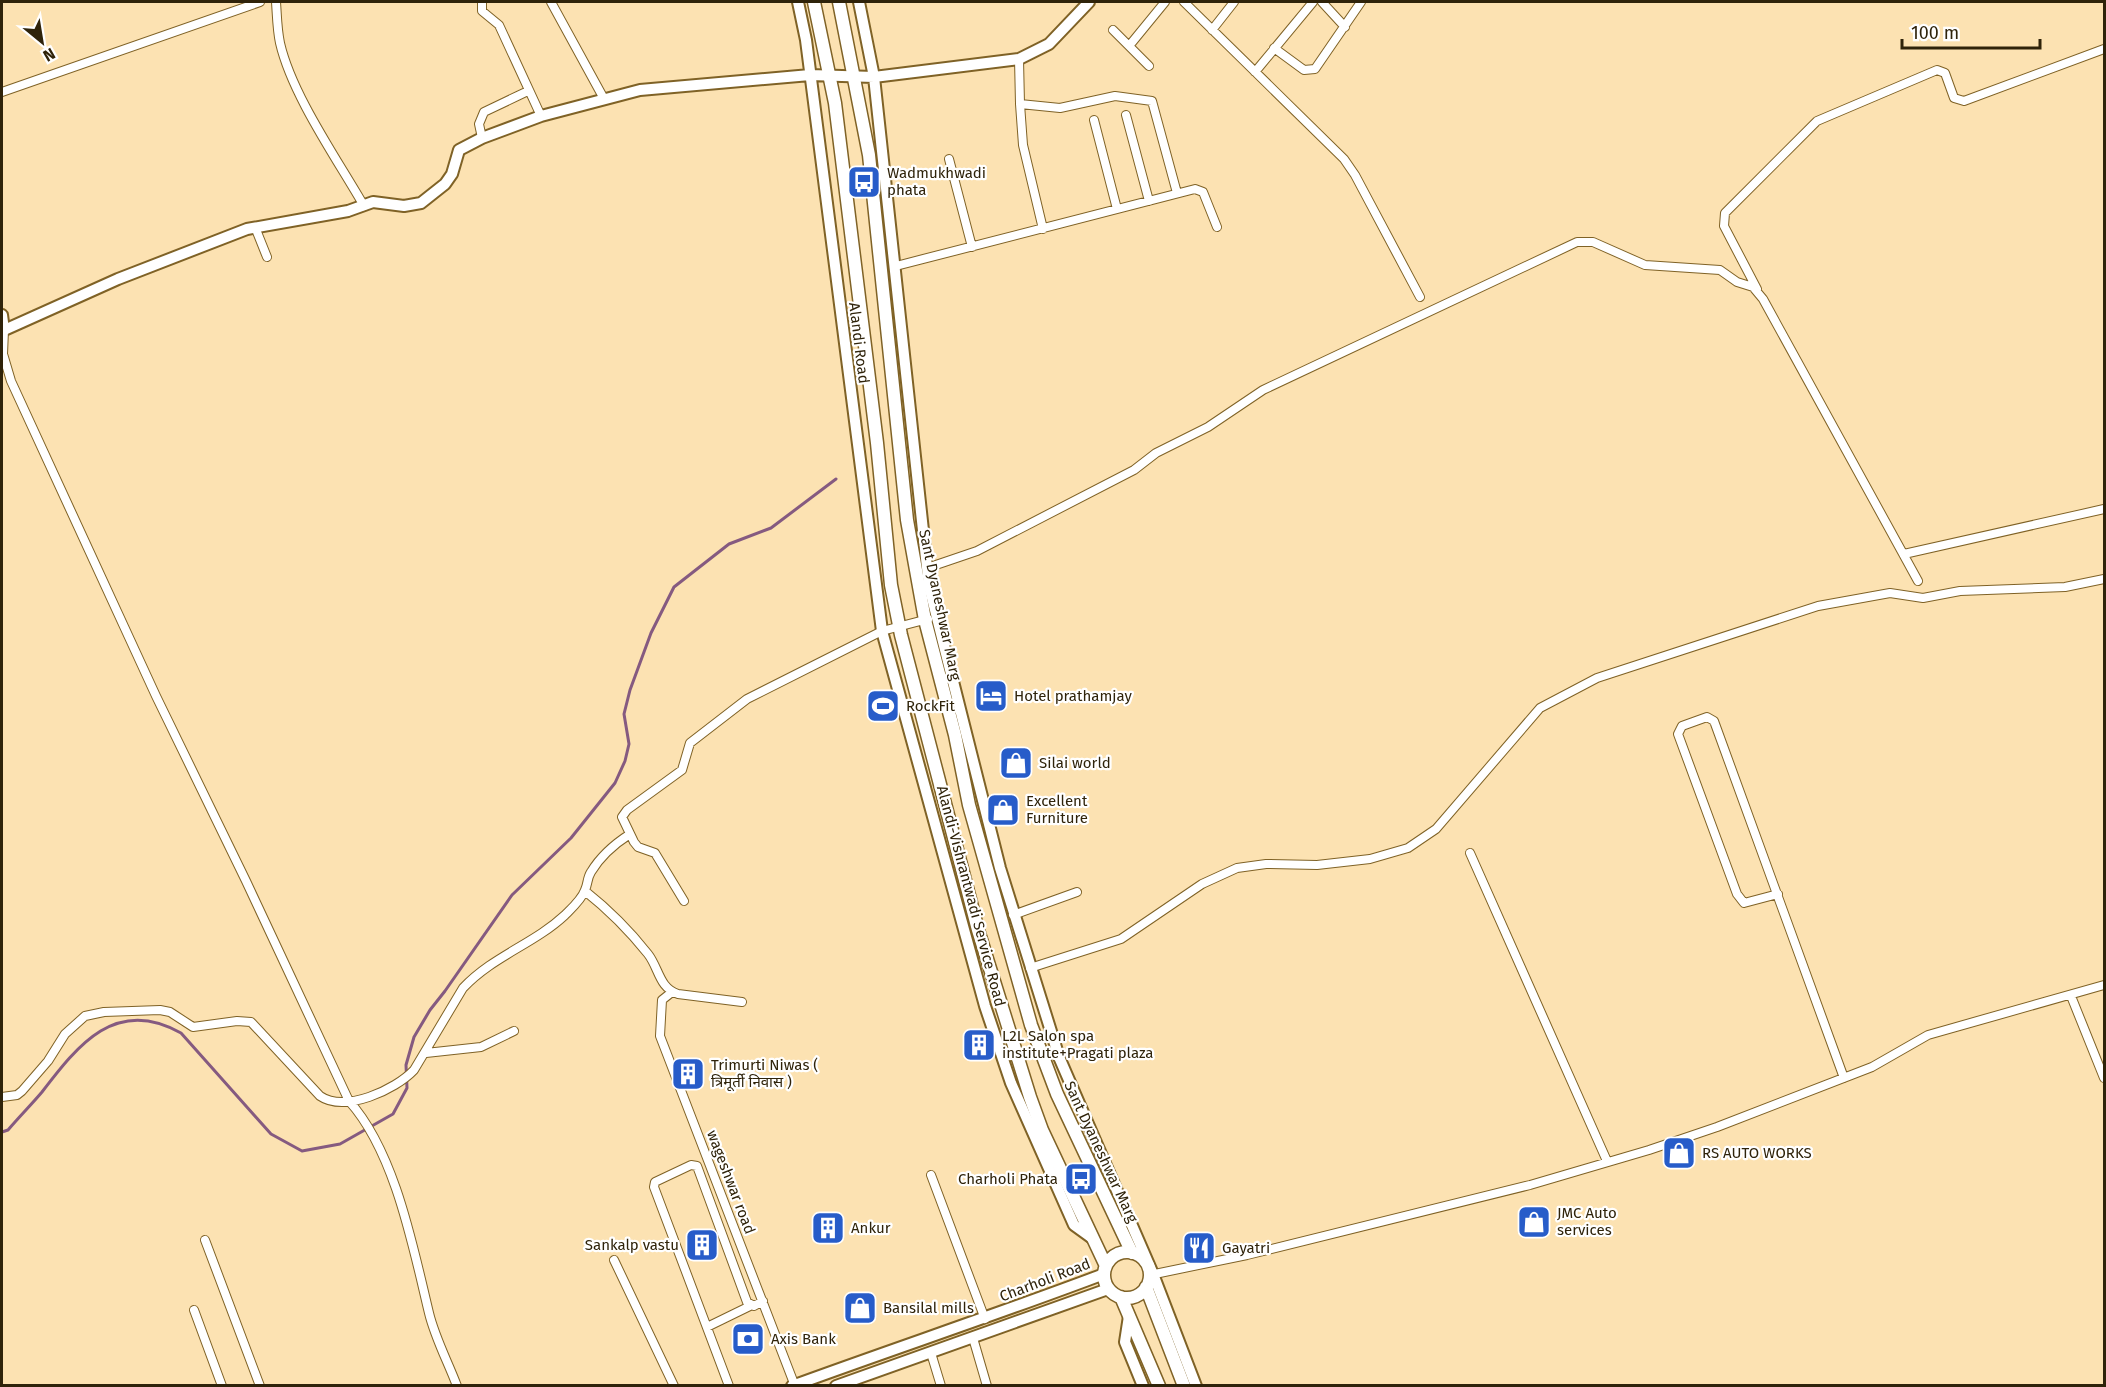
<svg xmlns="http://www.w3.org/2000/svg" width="2106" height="1387" viewBox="0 0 2106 1387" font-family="'Fira Sans','Noto Sans Devanagari',sans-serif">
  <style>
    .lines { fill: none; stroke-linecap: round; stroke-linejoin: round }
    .stream { stroke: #855a80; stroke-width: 3 }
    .street-casing { stroke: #7f6226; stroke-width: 10 }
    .secondary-casing { stroke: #7f6226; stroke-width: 14 }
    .primary-casing { stroke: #7f6226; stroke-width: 15 }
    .street { stroke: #fff; stroke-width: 8 }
    .secondary { stroke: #fff; stroke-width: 10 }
    .primary { stroke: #fff; stroke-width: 12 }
    .labels { text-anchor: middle; stroke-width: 4.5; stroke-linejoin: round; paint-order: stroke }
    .poi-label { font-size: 15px; fill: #2f230a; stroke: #fff; text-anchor: start }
    .street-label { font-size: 15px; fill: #2f230a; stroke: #fff }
  </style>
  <rect width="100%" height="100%" fill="#fce2b2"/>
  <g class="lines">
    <!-- stream -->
    <path class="stream" d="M 2,1132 L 8,1130 C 19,1117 31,1105 42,1092 C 78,1045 116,996 181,1033 L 271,1134 L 302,1151 L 340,1144 L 393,1114 L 407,1088 L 406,1065 L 414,1037 L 430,1010 L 445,991 L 512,895 L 571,838 L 615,783 L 625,761 L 629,744 L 624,714 L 630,690 L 651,633 L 674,587 L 729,544 L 771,528 L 836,479"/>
    <!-- street casing -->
    <g class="street-casing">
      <path id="street" d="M 276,2 C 277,15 277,29 280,43 C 292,95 337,159 364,206
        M 482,2 L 482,11 L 499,25 L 541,116
        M 551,2 L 603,97
        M 1184,2 L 1344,159 L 1355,175 L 1420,297
        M 1322,2 L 1345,27
        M 1113,30 L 1149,66
        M 1212,30 L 1234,2
        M 1129,46 L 1165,2
        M 1274,48 L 1304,70 L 1315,69 L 1361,2
        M 1019,59 L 1020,104 L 1060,108 L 1115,96 L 1152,101 L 1177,193
        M 1255,72 L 1313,2
        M 2,92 L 260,2
        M 1020,104 L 1023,145 L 1043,229
        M 1126,115 L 1149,201
        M 1094,120 L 1117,209
        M 482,138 L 479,124 L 484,112 L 528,91
        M 949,159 L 972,247
        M 255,227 L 267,257
        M 896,266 L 1195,189 L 1203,192 L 1217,227
        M 1757,289 L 1724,226 L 1725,213 L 1817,121 L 1937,70 L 1945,73 L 1954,98 L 1964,101 L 2104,49
        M 4,330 L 3,354 L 11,381 L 156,696 L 246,881 L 349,1101 C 395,1152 413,1247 429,1313 C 435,1338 448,1362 457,1386
        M 1904,554 L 2104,509
        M 927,568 L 977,551 L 1134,470 L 1156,453 L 1208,427 L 1263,390 L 1577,242 L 1593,242 L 1645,265 L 1720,270 L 1737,282 L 1753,287 L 1763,299 L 1918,581
        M 1470,853 L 1607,1161
        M 585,891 C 609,910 629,930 648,954 C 659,968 659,988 678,994 L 742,1002
        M 1778,894 L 1744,903 L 1737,894 L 1678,734 L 1682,726 L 1707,717 L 1714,721 L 1844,1078
        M 684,901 L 655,853 L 638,847 L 634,842 L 622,817 L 627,810 L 682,770 L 690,743 L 747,699 L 882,631 L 928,619
        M 1013,915 L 1077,892
        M 1030,968 L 1121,939 L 1202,884 L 1237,868 L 1266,864 L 1317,865 L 1370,859 L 1408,848 L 1436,829 L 1540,708 L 1597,678 L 1818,606 L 1890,593 L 1923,598 L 1960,591 L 2065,587 L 2104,579
        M 672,992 L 662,1000 L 660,1036 L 795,1386
        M 2071,996 L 2104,1078
        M 426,1053 L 481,1047 L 514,1031
        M 2,1097 L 17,1095 L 22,1091 L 48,1061 L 65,1034 L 85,1016 L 104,1012 L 160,1010 L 170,1012 L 193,1027 L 237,1021 L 251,1022 L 320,1096 C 345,1113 395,1090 414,1070 L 463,988 C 493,956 534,944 565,915 C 572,908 582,899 585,890 C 588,884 587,878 591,872 C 600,857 616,843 630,834
        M 931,1175 L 985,1319
        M 205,1240 L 260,1386
        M 614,1260 L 674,1386
        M 1150,1275 L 1247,1255 L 1530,1185 L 1649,1150 L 1717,1127 L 1872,1067 L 1928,1035 L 2104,985
        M 194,1310 L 222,1386
        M 707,1327 L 750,1306
        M 973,1338 L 987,1386
        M 931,1353 L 941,1386
        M 729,1386 L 654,1187 L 655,1182 L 691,1165 L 697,1166 L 747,1302 L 754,1306 L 763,1301"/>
    </g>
    <!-- secondary casing -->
    <g class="secondary-casing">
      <path id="secondary" d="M 798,2 L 806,40 L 882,631 L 985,1006 L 1011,1083 L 1074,1225 L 1092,1238
        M 859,2 L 874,77 L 929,586 L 1000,868 L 1059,1057 L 1153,1274 L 1196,1386
        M 2,315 L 4,330
        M 2,331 L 118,279 L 247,229 L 348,211 L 373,202 L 404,206 L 421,203 L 445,184 L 452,174 L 459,150 L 482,138 L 541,116 L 640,90 L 810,75 L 874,77 L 1019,59 L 1049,44 L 1089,2
        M 1129,1316 L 1125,1342 L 1143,1386
        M 792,1386 C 896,1348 1001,1313 1104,1274
        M 836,1386 L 1108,1289"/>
    </g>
    <!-- primary casing -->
    <g class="primary-casing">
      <path id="primary" d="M 814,2 L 835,103 L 877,443 L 891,585 L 901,635 L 978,930 L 1030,1097 L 1042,1130 L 1106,1266
        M 839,2 L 869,155 L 907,520 L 925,620 L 955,735 L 969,805 L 1031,1025 L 1057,1094 L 1132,1253
        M1104 1275a23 23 0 1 1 46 0a23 23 0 1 1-46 0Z
        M 1146,1287 L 1184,1386
        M 1121,1297 L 1159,1386"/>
    </g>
    <!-- street -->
    <use href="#street" class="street"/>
    <!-- secondary -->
    <use href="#secondary" class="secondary"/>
    <!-- primary -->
    <use href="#primary" class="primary"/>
  </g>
  <!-- icons -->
  <defs>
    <g id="bus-square" transform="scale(1.725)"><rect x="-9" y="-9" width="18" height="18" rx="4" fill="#275cc9" stroke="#fff"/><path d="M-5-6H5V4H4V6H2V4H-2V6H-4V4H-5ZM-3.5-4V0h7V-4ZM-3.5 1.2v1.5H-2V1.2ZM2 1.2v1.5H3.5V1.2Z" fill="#fff"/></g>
    <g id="hotel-square" transform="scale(1.725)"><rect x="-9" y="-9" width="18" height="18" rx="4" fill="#275cc9" stroke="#fff"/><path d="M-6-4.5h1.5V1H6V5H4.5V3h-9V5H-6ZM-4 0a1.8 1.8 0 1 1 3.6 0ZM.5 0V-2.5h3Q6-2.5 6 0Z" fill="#fff"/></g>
    <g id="stadium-square" transform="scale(1.725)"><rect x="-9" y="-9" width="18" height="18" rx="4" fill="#275cc9" stroke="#fff"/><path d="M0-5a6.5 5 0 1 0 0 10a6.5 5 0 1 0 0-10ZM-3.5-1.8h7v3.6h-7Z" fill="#fff"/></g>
    <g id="shop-square" transform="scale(1.725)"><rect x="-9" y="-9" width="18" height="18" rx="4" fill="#275cc9" stroke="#fff"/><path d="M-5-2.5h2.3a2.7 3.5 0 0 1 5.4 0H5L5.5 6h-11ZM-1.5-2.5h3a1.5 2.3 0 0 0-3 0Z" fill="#fff"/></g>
    <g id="building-square" transform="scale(1.725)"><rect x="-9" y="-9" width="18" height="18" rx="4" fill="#275cc9" stroke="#fff"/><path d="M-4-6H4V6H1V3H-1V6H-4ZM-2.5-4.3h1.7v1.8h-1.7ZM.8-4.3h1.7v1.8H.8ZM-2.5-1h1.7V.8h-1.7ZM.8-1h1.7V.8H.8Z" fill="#fff"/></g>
    <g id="restaurant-square" transform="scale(1.725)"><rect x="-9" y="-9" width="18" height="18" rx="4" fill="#275cc9" stroke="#fff"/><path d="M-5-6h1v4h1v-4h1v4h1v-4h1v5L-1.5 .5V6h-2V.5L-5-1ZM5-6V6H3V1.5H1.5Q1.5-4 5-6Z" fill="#fff"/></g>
    <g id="bank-square" transform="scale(1.725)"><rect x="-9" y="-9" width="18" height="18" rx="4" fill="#275cc9" stroke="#fff"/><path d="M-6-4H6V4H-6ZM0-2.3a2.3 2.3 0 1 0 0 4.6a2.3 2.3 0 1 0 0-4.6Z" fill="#fff"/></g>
  </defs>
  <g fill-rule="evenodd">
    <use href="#bus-square" x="864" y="182"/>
    <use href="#hotel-square" x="991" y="696"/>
    <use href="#stadium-square" x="883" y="706"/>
    <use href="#shop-square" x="1016" y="763"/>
    <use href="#shop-square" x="1003" y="810"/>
    <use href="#building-square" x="979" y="1045"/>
    <use href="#building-square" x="688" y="1074"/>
    <use href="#shop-square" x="1679" y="1153"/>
    <use href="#bus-square" x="1081" y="1179"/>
    <use href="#shop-square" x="1534" y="1222"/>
    <use href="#building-square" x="828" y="1228"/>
    <use href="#building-square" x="702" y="1245"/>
    <use href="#restaurant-square" x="1199" y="1248"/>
    <use href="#shop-square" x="860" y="1308"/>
    <use href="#bank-square" x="748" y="1339"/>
  </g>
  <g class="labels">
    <!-- poi labels -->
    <g class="poi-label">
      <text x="887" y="178">Wadmukhwadi<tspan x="887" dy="17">phata</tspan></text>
      <text x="1014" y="701">Hotel prathamjay</text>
      <text x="906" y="711">RockFit</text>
      <text x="1039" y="768">Silai world</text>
      <text x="1026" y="806">Excellent<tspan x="1026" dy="17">Furniture</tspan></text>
      <text x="1002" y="1041">L2L Salon spa<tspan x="1002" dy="17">institute+Pragati plaza</tspan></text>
      <text x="711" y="1070">Trimurti Niwas (<tspan x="711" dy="17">त्रिमूर्ती निवास )</tspan></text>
      <text x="1702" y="1158">RS AUTO WORKS</text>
      <text x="1058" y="1184" text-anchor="end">Charholi Phata</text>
      <text x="1557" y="1218">JMC Auto<tspan x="1557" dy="17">services</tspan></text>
      <text x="851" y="1233">Ankur</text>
      <text x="679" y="1250" text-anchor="end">Sankalp vastu</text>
      <text x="1222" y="1253">Gayatri</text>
      <text x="883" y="1313">Bansilal mills</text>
      <text x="771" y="1344">Axis Bank</text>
    </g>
    <!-- street labels -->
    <g class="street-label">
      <text transform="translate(859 343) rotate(83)" y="5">Alandi Road</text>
      <text transform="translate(940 605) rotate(78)" y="5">Sant Dyaneshwar Marg</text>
      <text transform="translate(971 896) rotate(75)" y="5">Alandi-Vishrantwadi Service Road</text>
      <text transform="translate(1101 1152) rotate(65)" y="5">Sant Dyaneshwar Marg</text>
      <text transform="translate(731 1182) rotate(69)" y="5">wageshwar road</text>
      <text transform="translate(1045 1280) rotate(-21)" y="5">Charholi Road</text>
    </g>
  </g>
  <!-- border -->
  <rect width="2106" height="1387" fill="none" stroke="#2f230a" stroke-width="6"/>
  <!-- north arrow -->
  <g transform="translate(42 42) rotate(150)" stroke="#ffffff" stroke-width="4.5" paint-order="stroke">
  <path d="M0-4.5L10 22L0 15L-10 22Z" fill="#2f230a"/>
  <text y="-9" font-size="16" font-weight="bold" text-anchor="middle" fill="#2f230a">N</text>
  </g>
  <!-- scale -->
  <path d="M1902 39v9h138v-9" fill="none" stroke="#2f230a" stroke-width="3"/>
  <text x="1911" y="39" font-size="18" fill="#2f230a" stroke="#ffffff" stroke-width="4.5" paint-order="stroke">100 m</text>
</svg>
